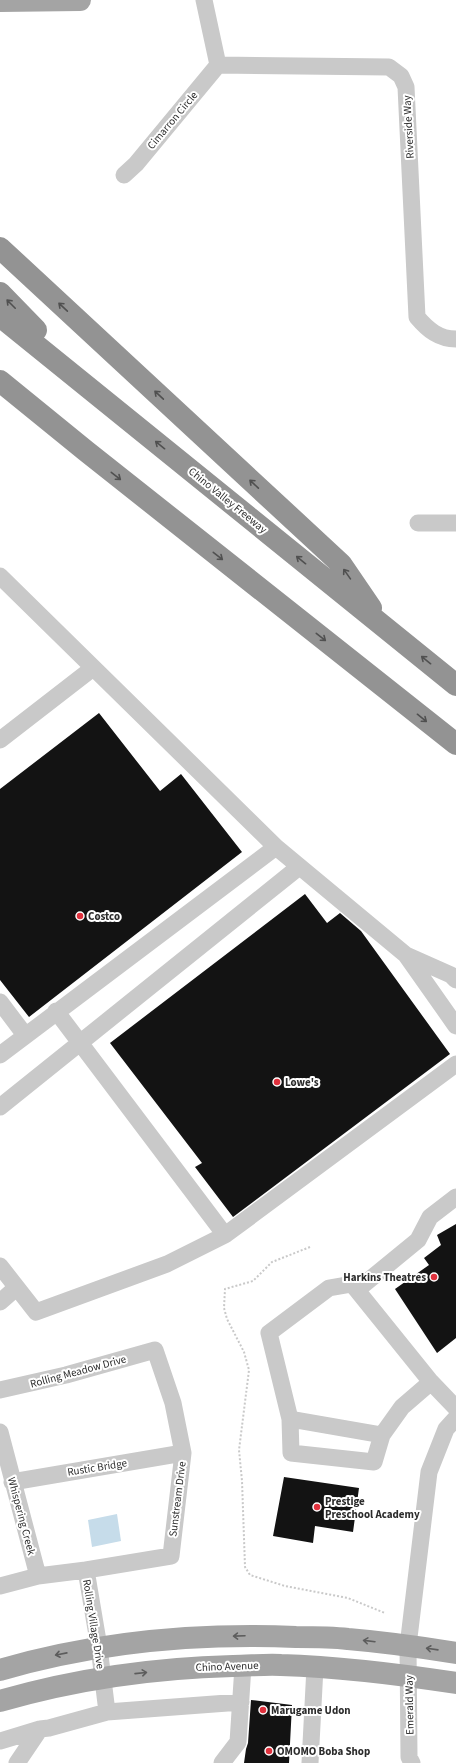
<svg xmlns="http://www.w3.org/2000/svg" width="456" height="1763" viewBox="0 0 456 1763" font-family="'Source Sans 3',sans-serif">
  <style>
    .water { fill: #c6dcea }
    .building { fill: #131313 }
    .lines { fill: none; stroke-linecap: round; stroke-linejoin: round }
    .path { stroke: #c9c9c9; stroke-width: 2; stroke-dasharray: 2 2; stroke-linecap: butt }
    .minor { stroke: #c9c9c9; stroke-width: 17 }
    .major { stroke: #a4a4a4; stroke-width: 22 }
    .highway { stroke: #939393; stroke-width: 22 }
    .oneway { stroke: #505050 }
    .oneway2 { stroke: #5c5c5c }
    .poi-dot { fill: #e0313d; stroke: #fff; stroke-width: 1.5 }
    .labels { text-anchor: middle; stroke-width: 4; stroke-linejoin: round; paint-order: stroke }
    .street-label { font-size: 11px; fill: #2c2c2c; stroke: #fff }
    .poi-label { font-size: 11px; font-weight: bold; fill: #2c2c2c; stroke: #fff; text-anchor: start }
  </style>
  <rect width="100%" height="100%" fill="#fff"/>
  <!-- water -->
  <path class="water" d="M 117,1514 L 121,1541 L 92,1547 L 88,1520 Z"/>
  <!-- building -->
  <path class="building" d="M 99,713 L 160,791 L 181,774 L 242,852 L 29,1017 L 0,980 L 0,789 Z
    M 305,894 L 327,923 L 340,913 L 361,931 L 450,1054 L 233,1217 L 195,1167 L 202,1163 L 110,1043 Z
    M 456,1224 L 456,1338 L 437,1353 L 395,1289 L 429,1265 L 424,1258 L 441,1245 L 437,1235 Z
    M 284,1477 L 359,1488 L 353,1532 L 315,1526 L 313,1543 L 273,1536 Z
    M 251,1700 L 292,1705 L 289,1763 L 244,1763 L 246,1749 L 248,1743 Z"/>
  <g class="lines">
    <!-- path -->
    <path class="path" d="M 310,1247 L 272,1262 L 253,1281 L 225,1289 L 224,1308 L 227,1319 L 244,1352 L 249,1370 L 239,1450 L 242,1481 L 245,1567 L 250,1575 L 285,1586 L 348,1598 L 385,1613"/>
    <!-- minor -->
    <path class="minor" d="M 204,0 L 218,65
      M 218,65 L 389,67 L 401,76 L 406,87 L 417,317 C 428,330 439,339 456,339
      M 124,175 L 136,164 L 218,65
      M 418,523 L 456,523
      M 0,576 L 276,847 L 406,955 L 456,1026
      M 0,740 L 93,668
      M 406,955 L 451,975 L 456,980
      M 0,1002 L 25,1035
      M 0,1055 L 276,847
      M 0,1107 L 299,867
      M 225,1235 L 456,1064
      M 0,1266 L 36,1312 L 167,1264 L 225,1235 L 56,1011
      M 357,1290 L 418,1240 L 430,1217 L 456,1197
      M 0,1302 L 16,1288
      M 431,1382 L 402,1407 L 382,1435 L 374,1462 L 291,1453 L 290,1419 L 269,1333 L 329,1288 L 352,1284 L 431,1382 L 456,1408
      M 0,1390 L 66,1375 L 155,1350 L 173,1403 L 183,1453 L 171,1556 L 86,1570 L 38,1576 L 0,1586
      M 290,1419 L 382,1435
      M 0,1432 L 38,1576
      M 12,1482 L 183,1453
      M 86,1570 L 99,1647 L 107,1712
      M 0,1741 L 40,1729
      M 17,1763 L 40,1729 L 49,1728 L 107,1712 L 241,1702
      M 222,1763 L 238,1742 L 243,1666
      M 310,1763 L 315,1667
      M 412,1763 L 409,1757 L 408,1646 L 429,1472 L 446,1429 L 456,1418"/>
    <!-- major -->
    <path class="major" d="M 0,1 L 80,0
      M 0,1670 C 96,1642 197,1633 296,1637 C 314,1637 331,1637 348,1639 C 384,1642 420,1647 456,1653
      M 0,1701 C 76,1679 154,1668 233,1666 C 249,1666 265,1664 281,1665 C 340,1667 398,1674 456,1683"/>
    <!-- highway -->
    <path class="highway" d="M 0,248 L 341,564 L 371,608
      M 0,293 L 36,330
      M 0,316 L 456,685
      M 0,381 L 86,451 L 456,744"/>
  </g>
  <!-- one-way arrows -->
  <defs><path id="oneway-shaft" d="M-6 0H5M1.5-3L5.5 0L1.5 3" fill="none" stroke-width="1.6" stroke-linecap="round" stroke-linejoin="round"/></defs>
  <g class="oneway">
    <use href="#oneway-shaft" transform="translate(11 304) rotate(-135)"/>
    <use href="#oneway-shaft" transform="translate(63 307) rotate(-137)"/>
    <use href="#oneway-shaft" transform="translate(159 395) rotate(-137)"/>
    <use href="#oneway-shaft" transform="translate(160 445) rotate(-141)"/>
    <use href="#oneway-shaft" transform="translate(116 476) rotate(38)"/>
    <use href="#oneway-shaft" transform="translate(254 484) rotate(-137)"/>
    <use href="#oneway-shaft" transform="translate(218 556) rotate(38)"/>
    <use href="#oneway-shaft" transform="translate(301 560) rotate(-141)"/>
    <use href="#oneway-shaft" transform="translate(347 574) rotate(-125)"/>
    <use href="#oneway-shaft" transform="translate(321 637) rotate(38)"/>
    <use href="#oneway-shaft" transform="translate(426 660) rotate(-141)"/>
    <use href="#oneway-shaft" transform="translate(422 718) rotate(39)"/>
  </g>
  <g class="oneway2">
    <use href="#oneway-shaft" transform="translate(239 1636) rotate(178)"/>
    <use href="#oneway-shaft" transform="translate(369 1641) rotate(-173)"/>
    <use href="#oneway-shaft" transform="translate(432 1649) rotate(-172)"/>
    <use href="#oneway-shaft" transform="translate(61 1654) rotate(169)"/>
    <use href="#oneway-shaft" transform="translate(141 1673) rotate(-6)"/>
  </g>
  <!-- markers -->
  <g class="poi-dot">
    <circle cx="80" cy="916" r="4"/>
    <circle cx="277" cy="1082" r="4"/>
    <circle cx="434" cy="1277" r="4"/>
    <circle cx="317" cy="1507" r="4"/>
    <circle cx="263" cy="1710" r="4"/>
    <circle cx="269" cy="1751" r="4"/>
  </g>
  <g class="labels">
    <!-- street labels -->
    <g class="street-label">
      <text transform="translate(172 120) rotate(-50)" y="4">Cimarron Circle</text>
      <text transform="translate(408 127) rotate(-93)" y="4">Riverside Way</text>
      <text transform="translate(228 500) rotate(39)" y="4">Chino Valley Freeway</text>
      <text transform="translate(78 1371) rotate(-15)" y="4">Rolling Meadow Drive</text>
      <text transform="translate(97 1467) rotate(-9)" y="4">Rustic Bridge</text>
      <text transform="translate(177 1499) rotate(-83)" y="4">Sunstream Drive</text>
      <text transform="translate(22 1516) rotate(75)" y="4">Whispering Creek</text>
      <text transform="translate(94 1624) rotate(81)" y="4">Rolling Village Drive</text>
      <text transform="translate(227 1666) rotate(-2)" y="4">Chino Avenue</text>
      <text transform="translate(409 1705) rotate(-91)" y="4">Emerald Way</text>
    </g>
    <!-- poi labels -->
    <g class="poi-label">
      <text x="88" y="920">Costco</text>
      <text x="285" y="1086">Lowe's</text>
      <text x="426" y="1281" text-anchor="end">Harkins Theatres</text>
      <text x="325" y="1505">Prestige<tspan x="325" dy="13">Preschool Academy</tspan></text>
      <text x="271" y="1714">Marugame Udon</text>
      <text x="277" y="1755">OMOMO Boba Shop</text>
    </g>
  </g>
</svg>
